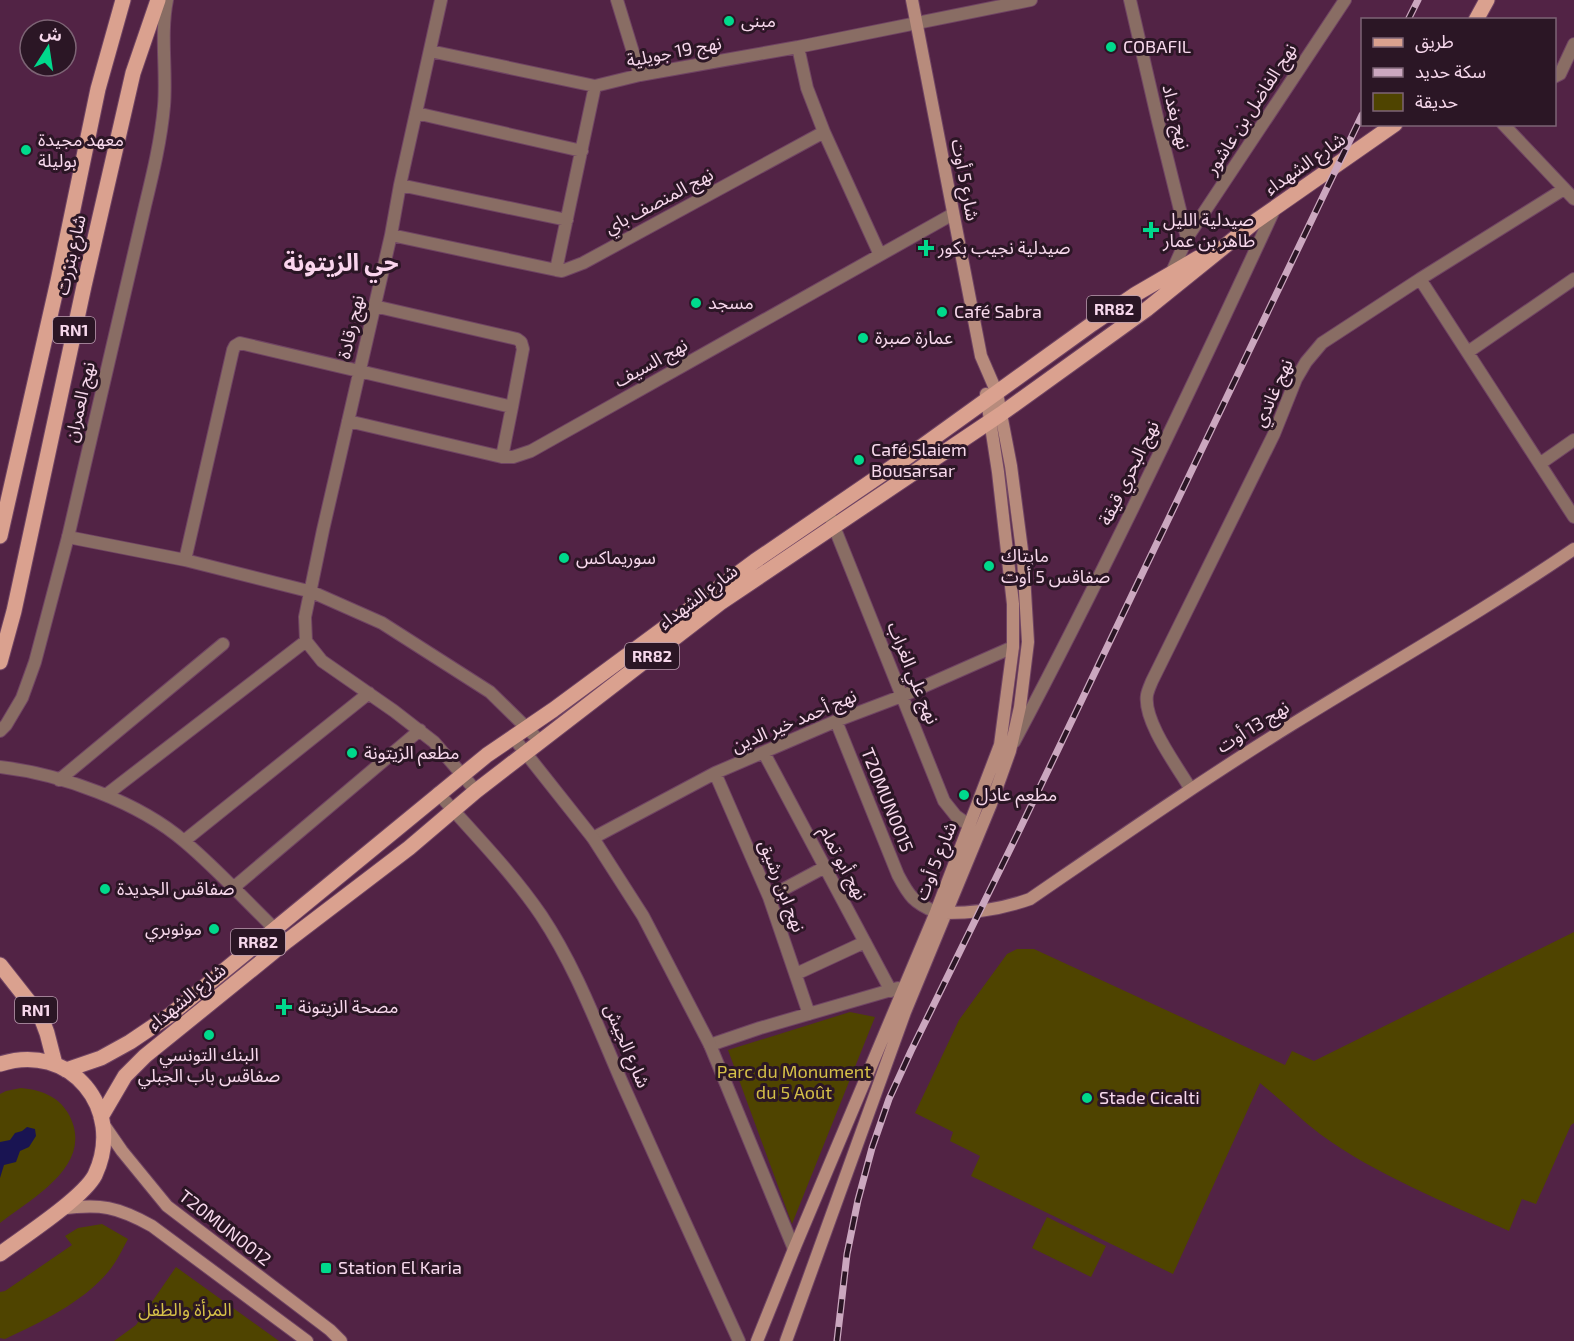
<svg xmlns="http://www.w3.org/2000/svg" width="1574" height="1341" viewBox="0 0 1574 1341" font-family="'Exo 2','Noto Sans Arabic',sans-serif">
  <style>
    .green { fill: #4f4400 }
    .water { fill: #191452 }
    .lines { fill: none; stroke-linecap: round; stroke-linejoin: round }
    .minor-casing { stroke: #704463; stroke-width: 14 }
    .tertiary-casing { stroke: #704463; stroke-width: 14 }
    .secondary-casing { stroke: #704463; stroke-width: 14 }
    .primary-casing { stroke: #704463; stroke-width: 17 }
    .minor { stroke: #896d64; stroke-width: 12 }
    .tertiary { stroke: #896d64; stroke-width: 12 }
    .secondary { stroke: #b78b7c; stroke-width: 12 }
    .primary { stroke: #daa18f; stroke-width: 15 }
    .rail-casing { stroke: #cba7bf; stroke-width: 7 }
    .rail { stroke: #2b1625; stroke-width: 4.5; stroke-dasharray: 14; stroke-linecap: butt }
    .poi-dot { fill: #00d98c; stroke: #2b1625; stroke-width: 2 }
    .labels { text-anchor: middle; stroke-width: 6; stroke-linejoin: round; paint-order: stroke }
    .shield { fill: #2b1625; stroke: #ba9eb0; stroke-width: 1.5 }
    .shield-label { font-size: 16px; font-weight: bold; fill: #f7d8ec }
    .poi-label { font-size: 18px; fill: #f7d8ec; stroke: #2b1625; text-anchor: start }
    .street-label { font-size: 18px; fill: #f7d8ec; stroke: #2b1625 }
    .park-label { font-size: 18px; fill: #d5c048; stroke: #2b1625 }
    .district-label { font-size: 24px; font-weight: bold; fill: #fad5ed; stroke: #2b1625 }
  </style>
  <rect width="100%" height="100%" fill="#522345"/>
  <!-- green -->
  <path class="green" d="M 1574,932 L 1574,1123 L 1571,1125 L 1536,1204 L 1522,1199 L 1509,1231 C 1445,1202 1376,1175 1320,1134 C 1299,1118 1280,1099 1260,1083 L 1173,1274 L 971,1176 L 980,1156 L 950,1141 L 953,1132 L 915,1113 L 959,1020 L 1007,954 L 1017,949 L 1034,949 L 1285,1065 L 1292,1051 L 1314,1061 Z
    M 850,1012 L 875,1017 L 792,1224 L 728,1050 Z
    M 21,1088 C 41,1090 58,1096 68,1113 C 97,1164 33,1197 0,1223 L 0,1094 L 6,1091 Z
    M 1047,1217 L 1106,1246 L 1091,1277 L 1032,1248 Z
    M 102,1224 L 128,1239 C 122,1250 116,1263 108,1272 C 82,1303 41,1322 5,1339 L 0,1338 L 0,1292 L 5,1291 L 72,1245 L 65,1236 L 78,1228 Z
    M 176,1267 L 279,1341 L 114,1341 L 136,1325 Z"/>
  <!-- water -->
  <path class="water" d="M 27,1127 L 35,1129 L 36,1136 L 29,1147 L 20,1151 L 16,1162 L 4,1165 L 0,1178 L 0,1142 L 10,1140 L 15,1133 L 22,1131 Z"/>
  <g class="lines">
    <!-- minor casing -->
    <g class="minor-casing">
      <path id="minor" d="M 441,0 L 400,185 L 391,235 L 323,530 L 305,617 L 306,641 L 322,661 L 394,711 L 434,742 L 476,791
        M 617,0 L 640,75
        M 1130,0 L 1158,121 L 1187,238 L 1171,274
        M 798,47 L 807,88 L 824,132
        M 430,51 L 595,86 L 640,75 L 798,47 L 1031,0
        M 1554,77 L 1560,74 L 1574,44
        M 595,86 L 556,270 L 562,271 L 583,263 L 824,132 L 880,255
        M 416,113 L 582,151
        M 1503,124 L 1574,199
        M 400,185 L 567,220
        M 391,235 L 556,270
        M 1187,238 L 1345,0
        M 1420,279 L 1564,189
        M 374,306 L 517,339 L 521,342 L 523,349 L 512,407
        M 1468,352 L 1574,279
        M 348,421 L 502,457 L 513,457 L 531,451 L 953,214
        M 1541,463 L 1574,440
        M 831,519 L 944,801 L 956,816 L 970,826
        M 68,537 L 185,560 L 312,592 L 382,623 L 490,692 L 541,742
        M 185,560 L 233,350 L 235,346 L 240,343 L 512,407 L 502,457
        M 836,721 L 898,875 C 909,896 914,903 936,912
        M 764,753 L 891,991
        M 0,767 C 61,774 139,802 185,842 C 217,869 245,900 275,929
        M 715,773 L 769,897 L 809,1014
        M 59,780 L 223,644
        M 1190,788 C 1177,766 1143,721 1147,695 C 1148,690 1150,686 1152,681 L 1274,434 L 1296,379 L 1306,362 L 1322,343 L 1420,279 L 1574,517
        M 106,795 L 306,641
        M 593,838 L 715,773 L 836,721 L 902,696 L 1013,647
        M 184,841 L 369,693
        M 233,888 L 420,730
        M 769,897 L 825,867
        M 796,974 L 865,942
        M 710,1045 L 760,1028 L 898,988"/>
    </g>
    <!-- tertiary casing -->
    <g class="tertiary-casing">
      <path id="tertiary" d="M 0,731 L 6,725 L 22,698 L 35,662 L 68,537 L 145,206 C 153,173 161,140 164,106 C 167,71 160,35 167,0
        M 513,737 L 593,838 L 643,916 L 710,1045 L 794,1249
        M 1014,742 C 1107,567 1192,388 1275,208
        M 438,793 C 473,833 511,871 541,915 C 577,969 598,1028 624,1087 C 662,1172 700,1256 739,1341"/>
    </g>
    <!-- secondary casing -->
    <g class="secondary-casing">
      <path id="secondary" d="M 946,913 C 976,913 1002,909 1030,899 C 1116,840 1202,780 1291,725 C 1386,666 1482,612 1574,549
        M 104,1125 L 122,1151 L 167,1206 L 330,1330 L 341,1341
        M 61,1209 C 100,1203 118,1207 152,1226 L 307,1341
        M 757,1341 L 794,1249 L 936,912 L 1000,745 L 1013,647 L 1013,604 L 998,472 L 986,394
        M 786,1341 L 905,1012 L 991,804 L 1010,751 L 1020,707 L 1028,642 L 1023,558 L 1011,466 L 1001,414 L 997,393 L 981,356 L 912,0"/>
    </g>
    <!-- primary casing -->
    <g class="primary-casing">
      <path id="primary" d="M 1476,20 L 1487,0
        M 0,536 L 58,281 L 98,89 L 123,0
        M 0,662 L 14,611 L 84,286 L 133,73 L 158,0
        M 0,965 L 41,1017 L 47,1033 L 55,1064
        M 0,1064 C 70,1041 126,1109 95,1175 C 83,1198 23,1237 0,1254
        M 66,1070 L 101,1058 L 130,1042 L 170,1015 L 487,755 L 553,710 L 755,561 L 910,455 L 1092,324 L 1136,294 L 1198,258
        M 101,1117 L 125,1076 L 145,1056 L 287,941 L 409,848 L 476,791 L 720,603 L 1001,414 L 1147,309 L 1256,221 L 1395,124"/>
    </g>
    <!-- minor -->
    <use href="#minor" class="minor"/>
    <!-- tertiary -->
    <use href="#tertiary" class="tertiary"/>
    <!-- secondary -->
    <use href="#secondary" class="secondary"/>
    <!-- primary -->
    <use href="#primary" class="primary"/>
    <!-- rail casing -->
    <g class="rail-casing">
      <path id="rail" d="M 1408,20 L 1418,0
        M 837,1341 L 847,1254 L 858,1200 L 872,1148 L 889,1099 L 911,1051 L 1018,833 L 1362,115"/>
    </g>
    <!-- rail -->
    <use href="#rail" class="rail"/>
  </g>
  <!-- markers -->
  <g class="poi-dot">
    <circle cx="729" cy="21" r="6"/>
    <circle cx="1111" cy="47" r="6"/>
    <circle cx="26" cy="150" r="6"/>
    <path d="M1148 221h6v6h6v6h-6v6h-6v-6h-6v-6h6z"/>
    <path d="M923 239h6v6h6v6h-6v6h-6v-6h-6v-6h6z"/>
    <circle cx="696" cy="303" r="6"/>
    <circle cx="942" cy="312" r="6"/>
    <circle cx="863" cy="338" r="6"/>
    <circle cx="859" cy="460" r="6"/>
    <circle cx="564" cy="558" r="6"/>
    <circle cx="989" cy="566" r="6"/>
    <circle cx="352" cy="753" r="6"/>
    <circle cx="964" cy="795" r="6"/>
    <circle cx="105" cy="889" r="6"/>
    <circle cx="214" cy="929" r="6"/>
    <path d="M281 998h6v6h6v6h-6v6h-6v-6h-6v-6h6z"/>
    <circle cx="209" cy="1035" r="6"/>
    <circle cx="1087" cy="1098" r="6"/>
    <rect x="320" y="1262" width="12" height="12" rx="3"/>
  </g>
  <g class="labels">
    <!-- shield labels -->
    <g class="shield">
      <rect x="1087" y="296" width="54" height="26" rx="4.5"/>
      <rect x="53" y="317" width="42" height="26" rx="4.5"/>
      <rect x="625" y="643" width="54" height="26" rx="4.5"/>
      <rect x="231" y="929" width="54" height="26" rx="4.5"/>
      <rect x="15" y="997" width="42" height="26" rx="4.5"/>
    </g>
    <g class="shield-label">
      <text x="1114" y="315">RR82</text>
      <text x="74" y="336">RN1</text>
      <text x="652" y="662">RR82</text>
      <text x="258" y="948">RR82</text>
      <text x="36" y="1016">RN1</text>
    </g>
    <!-- poi labels -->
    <g class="poi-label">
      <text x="741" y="27">مبنى</text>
      <text x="1123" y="53">COBAFIL</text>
      <text x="38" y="146">معهد مجيدة<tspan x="38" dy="21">بوليلة</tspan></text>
      <text x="1163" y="226">صيدلية الليل<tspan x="1163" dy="21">طاهر بن عمار</tspan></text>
      <text x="938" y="254">صيدلية نجيب بكور</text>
      <text x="708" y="309">مسجد</text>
      <text x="954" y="318">Café Sabra</text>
      <text x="875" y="344">عمارة صبرة</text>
      <text x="871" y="456">Café Slaiem<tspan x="871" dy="21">Bousarsar</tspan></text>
      <text x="1001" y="562">مايتاك<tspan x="1001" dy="21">صفاقس 5 أوت</tspan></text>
      <text x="576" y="564">سوريماكس</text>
      <text x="364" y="759">مطعم الزيتونة</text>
      <text x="976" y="801">مطعم عادل</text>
      <text x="117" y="895">صفاقس الجديدة</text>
      <text x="202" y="935" text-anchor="end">مونوبري</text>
      <text x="298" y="1013">مصحة الزيتونة</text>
      <text x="209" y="1061" text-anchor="middle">البنك التونسي<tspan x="209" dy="21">صفاقس باب الجبلي</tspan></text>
      <text x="1099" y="1104">Stade Cicalti</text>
      <text x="338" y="1274">Station El Karia</text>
    </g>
    <!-- street labels -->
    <g class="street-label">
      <text transform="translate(674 52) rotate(-11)" y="6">نهج 19 جويلية</text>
      <text transform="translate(1251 109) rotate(-57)" y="6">نهج الفاضل بن عاشور</text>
      <text transform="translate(1176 117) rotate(76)" y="6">نهج بغداد</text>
      <text transform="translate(1305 164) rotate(-35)" y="6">شارع الشهداء</text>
      <text transform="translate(965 180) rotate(79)" y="6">شارع 5 أوت</text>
      <text transform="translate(659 201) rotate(-28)" y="6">نهج المنصف باي</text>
      <text transform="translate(71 255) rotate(-77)" y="6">شارع بنزرت</text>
      <text transform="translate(351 327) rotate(-77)" y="6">نهج رقادة</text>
      <text transform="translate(651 363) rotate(-29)" y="6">نهج السيف</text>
      <text transform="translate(1273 393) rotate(-66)" y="6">نهج غاندي</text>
      <text transform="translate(80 402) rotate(-77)" y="6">نهج العمران</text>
      <text transform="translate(1129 473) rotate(-64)" y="6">نهج البحري قيقة</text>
      <text transform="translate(698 597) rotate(-37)" y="6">شارع الشهداء</text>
      <text transform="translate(913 673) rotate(68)" y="6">نهج علي الغراب</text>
      <text transform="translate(794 721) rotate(-23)" y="6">نهج أحمد خير الدين</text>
      <text transform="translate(1253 727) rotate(-32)" y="6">نهج 13 أوت</text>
      <text transform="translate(887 800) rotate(68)" y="6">T20MUN0015</text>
      <text transform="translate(936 861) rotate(-68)" y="6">شارع 5 أوت</text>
      <text transform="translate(843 863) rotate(62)" y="6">نهج أبو تمام</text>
      <text transform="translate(782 886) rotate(69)" y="6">نهج ابن رشيق</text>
      <text transform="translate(187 997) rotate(-39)" y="6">شارع الشهداء</text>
      <text transform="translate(627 1046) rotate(67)" y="6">شارع الجيش</text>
      <text transform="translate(225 1228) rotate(38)" y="6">T20MUN0012</text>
    </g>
    <!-- park labels -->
    <g class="park-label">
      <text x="794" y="1078">Parc du Monument<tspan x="794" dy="21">du 5 Août</tspan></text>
      <text x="185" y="1316">المرأة والطفل</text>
    </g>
    <!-- district labels -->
    <g class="district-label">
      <text x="341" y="271">حي الزيتونة</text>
    </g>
  </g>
  <!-- legend -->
  <rect x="1361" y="18" width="195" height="108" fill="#2b1625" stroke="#7d6475" stroke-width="1.5"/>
  <rect x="1373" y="38" width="30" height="9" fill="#daa18f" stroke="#7d6475" stroke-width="1.5"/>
  <text x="1415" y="48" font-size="18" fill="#f7d8ec">طريق</text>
  <rect x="1373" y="68" width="30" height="9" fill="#cba7bf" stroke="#7d6475" stroke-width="1.5"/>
  <text x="1415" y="78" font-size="18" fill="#f7d8ec">سكة حديد</text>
  <rect x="1373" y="93" width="30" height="18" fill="#4f4400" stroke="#7d6475" stroke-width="1.5"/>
  <text x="1415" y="108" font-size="18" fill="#f7d8ec">حديقة</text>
  <!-- north arrow -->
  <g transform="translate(48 48) rotate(12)"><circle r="28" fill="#2b1625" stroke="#7d6475" stroke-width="1.5"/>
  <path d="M0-4.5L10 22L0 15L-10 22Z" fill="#00d98c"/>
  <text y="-9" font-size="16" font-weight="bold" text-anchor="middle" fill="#f7d8ec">ش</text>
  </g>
</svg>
